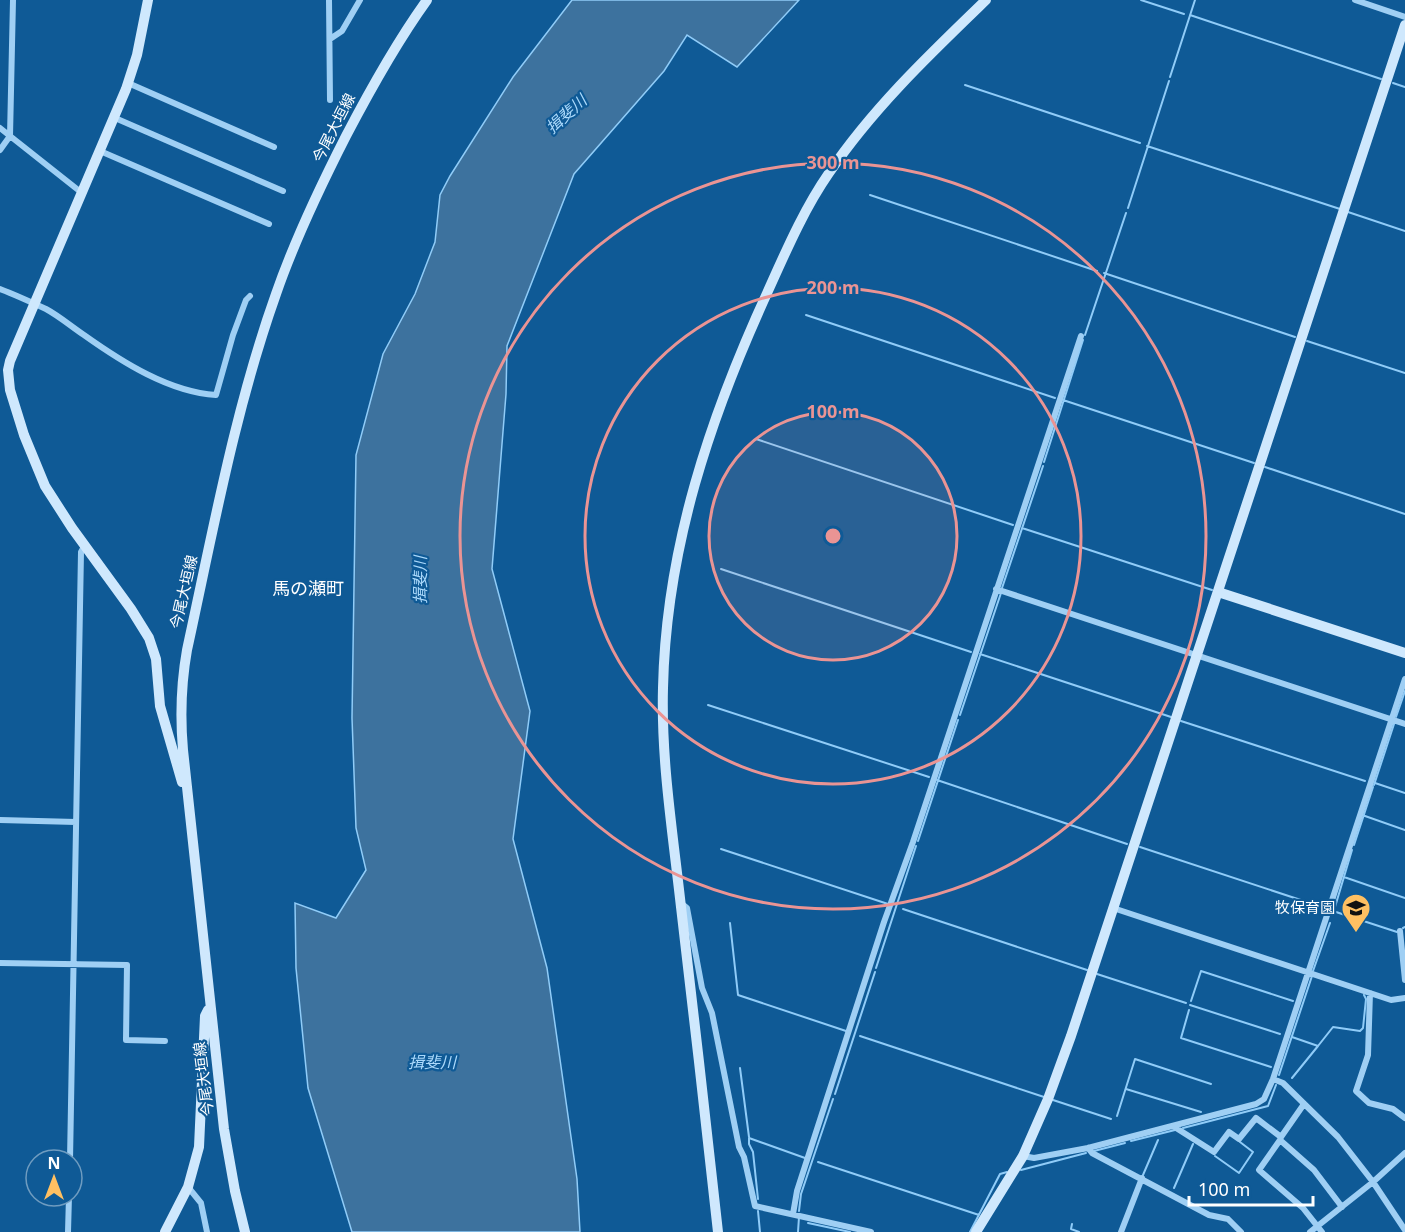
<svg xmlns="http://www.w3.org/2000/svg" width="1405" height="1232" viewBox="0 0 1405 1232" font-family="'Noto Sans','Noto Sans JP',sans-serif">
  <style>
    .water { fill: #3d729e; stroke: #90ccf8; stroke-width: 1.5 }
    .lines { fill: none; stroke-linecap: round; stroke-linejoin: round }
    .stream { stroke: #90ccf8; stroke-width: 2 }
    .street { stroke: #9fcff4; stroke-width: 6 }
    .secondary { stroke: #cfe8fd; stroke-width: 10 }
    .ring { fill: none; stroke: #ea9494; stroke-width: 3 }
    .labels { text-anchor: middle; stroke-width: 4.5; stroke-linejoin: round; paint-order: stroke }
    .street-label { font-size: 15px; fill: #fff; stroke: #0f5a96 }
    .poi-label { font-size: 15px; fill: #fff; stroke: #0f5a96; text-anchor: end }
    .water-label { font-size: 16px; font-style: italic; fill: #abd9fb; stroke: #0f5a96 }
    .quarter-label { font-size: 18px; fill: #fff; stroke: #0f5a96 }
    .centre { fill: #ea9494; stroke: #0f5a96; stroke-width: 3 }
    .ring-label { font-size: 18px; text-anchor: middle; font-weight: bold; fill: #ea9494; stroke: #0f5a96; stroke-width: 4.5; stroke-linejoin: round; paint-order: stroke }
  </style>
  <rect width="100%" height="100%" fill="#0f5a96"/>
  <!-- water -->
  <path class="water" d="M 572,0 L 799,0 L 737,67 L 687,35 L 664,71 L 574,174 L 507,346 L 506,394 L 492,569 L 530,711 L 513,839 L 547,968 L 577,1179 L 580,1232 L 352,1232 L 308,1088 L 296,968 L 295,903 L 336,918 L 366,870 L 356,828 L 352,718 L 356,455 L 383,354 L 415,294 L 435,242 L 440,195 L 450,176 L 513,77 Z"/>
  <g class="lines">
    <!-- stream -->
    <path class="stream" d="M 1141,0 L 1184,14
      M 1190,15 L 1381,79
      M 1170,77 L 1195,0
      M 1393,83 L 1405,87
      M 965,85 L 1140,143
      M 1147,146 L 1340,209
      M 870,195 L 1097,271
      M 1128,208 L 1169,81
      M 1348,212 L 1405,231
      M 1104,273 L 1295,337
      M 806,315 L 1055,398
      M 1085,335 L 1126,213
      M 1307,341 L 1405,373
      M 1063,400 L 1254,463
      M 756,439 L 1013,525
      M 1044,462 L 1083,340
      M 1265,467 L 1405,514
      M 1022,528 L 1212,590
      M 721,569 L 971,652
      M 1002,588 L 1043,466
      M 980,654 L 1171,717
      M 708,705 L 929,777
      M 960,715 L 1001,593
      M 1396,717 L 1405,691
      M 1181,721 L 1365,781
      M 937,780 L 1127,844
      M 1375,783 L 1405,793
      M 1374,785 L 1394,724
      M 1365,816 L 1405,830
      M 918,841 L 958,720
      M 1354,845 L 1373,787
      M 1140,847 L 1322,907
      M 721,849 L 888,904
      M 1344,877 L 1405,898
      M 1335,907 L 1352,850
      M 903,909 L 1087,970
      M 1333,911 L 1397,932
      M 730,923 L 738,995 L 846,1031
      M 1403,928 L 1405,927
      M 876,968 L 916,846
      M 1313,971 L 1330,923
      M 1097,974 L 1186,1003
      M 1191,1001 L 1201,971 L 1293,1001
      M 1190,1005 L 1280,1034
      M 1189,1010 L 1181,1038 L 1271,1067
      M 860,1036 L 1044,1097
      M 1292,1037 L 1318,1046 L 1333,1027 L 1360,1031 L 1363,1028 L 1366,999 L 1364,995
      M 740,1068 L 749,1137
      M 1279,1075 L 1312,976
      M 1292,1078 L 1318,1046
      M 1126,1089 L 1201,1112
      M 835,1094 L 875,972
      M 1053,1100 L 1111,1119
      M 1117,1116 L 1135,1059 L 1211,1084
      M 1183,1128 L 1268,1106 L 1276,1085
      M 1131,1141 L 1175,1130
      M 1094,1151 L 1125,1143
      M 1215,1156 L 1239,1173 L 1253,1152 L 1240,1142
      M 818,1162 L 979,1215
      M 1021,1170 L 1086,1153
      M 1143,1175 L 1158,1140
      M 1174,1188 L 1193,1144
      M 758,1199 L 753,1152 L 749,1144 L 749,1138 L 805,1158
      M 758,1211 L 760,1232
      M 799,1211 L 801,1194 L 833,1099
      M 808,1223 L 850,1232
      M 1072,1224 L 1071,1229 L 1079,1232
      M 798,1232 L 799,1217
      M 970,1232 L 1000,1174 L 1007,1172"/>
    <!-- street -->
    <path class="street" d="M 13,0 L 10,136 L 82,193
      M 329,0 L 330,100
      M 1355,0 L 1405,17
      M 330,39 L 342,31 L 360,0
      M 128,83 L 274,147
      M 115,118 L 283,191
      M 0,128 L 10,136 L 0,150
      M 100,151 L 269,224
      M 0,289 C 16,295 31,302 46,309 C 59,316 72,327 84,335 C 122,362 169,392 216,395 L 233,335 L 246,300 L 250,296
      M 996,589 L 1405,724
      M 0,820 L 76,822
      M 681,903 L 687,908 L 702,988 L 712,1013 L 739,1147 L 744,1157 L 755,1206 L 871,1232
      M 1113,908 L 1391,1000 L 1405,998
      M 1400,931 L 1405,980
      M 0,963 L 127,965 L 126,1040 L 165,1041
      M 1370,993 L 1368,1055 L 1356,1091 L 1369,1103 L 1393,1109 L 1405,1118
      M 1273,1079 L 1283,1083 L 1338,1137 L 1373,1182 L 1405,1230
      M 1173,1126 L 1214,1152 L 1229,1132 L 1239,1139 L 1256,1118 L 1281,1137 L 1304,1104
      M 1281,1137 L 1280,1140 L 1314,1170 L 1342,1207
      M 1280,1140 L 1259,1170 L 1303,1208 L 1322,1232
      M 1088,1148 L 1092,1153 L 1209,1215 L 1228,1219 L 1241,1232
      M 1023,1156 L 1034,1158 L 1088,1148 L 1256,1104 L 1264,1099 L 1273,1079 L 1405,679
      M 70,1160 L 81,552 L 85,545
      M 188,1187 L 201,1203 L 207,1232
      M 793,1214 L 797,1191 L 884,922 L 913,842 L 1081,336
      M 68,1232 L 69,1196
      M 1121,1232 L 1142,1178
      M 1310,1232 L 1373,1182 L 1405,1153"/>
    <!-- secondary -->
    <path class="secondary" d="M 148,0 L 137,55 L 126,89 L 10,361 L 8,370 L 10,390 L 24,435 L 45,486 L 72,528 L 131,609 L 149,638 L 156,659 L 160,706 L 182,782
      M 1218,592 L 1405,653
      M 165,1232 L 188,1187 L 199,1147 L 205,1016 L 208,1010
      M 245,1232 L 235,1191 L 224,1129 L 183,750 C 180,716 181,684 187,650 C 213,531 235,409 276,294 C 295,239 320,187 346,136 C 370,90 396,43 427,0
      M 718,1232 C 706,1124 694,1015 681,907 C 673,834 661,761 663,688 C 666,548 710,417 768,291 C 786,251 804,209 829,173 C 873,108 930,54 986,0
      M 976,1232 L 1023,1156 L 1048,1099 L 1071,1036 L 1405,25"/>
  </g>
  <!-- distance rings -->
  <circle cx="833" cy="536" r="124" fill="#ea9494" fill-opacity=".12"/>
  <g class="ring">
    <circle cx="833" cy="536" r="124"/>
    <circle cx="833" cy="536" r="248"/>
    <circle cx="833" cy="536" r="373"/>
  </g>
  <!-- icons -->
  <defs>
    <g id="school-pin" transform="scale(1.5)"><path d="M0 17L-7.5 6A9.5 9.5 0 1 1 7.5 6Z" fill="#ffc062" stroke="#0f5a96"/><path d="M0-5L7-2L0 1L-7-2ZM-4 1L0 2.5L4 1V4Q0 6-4 4Z" fill="#111"/></g>
  </defs>
  <g fill-rule="evenodd">
    <use href="#school-pin" x="1356" y="908"/>
  </g>
  <g class="labels">
    <!-- street labels -->
    <g class="street-label">
      <text transform="translate(334 128) rotate(-63)" y="5">今尾大垣線</text>
      <text transform="translate(184 592) rotate(-77)" y="5">今尾大垣線</text>
      <text transform="translate(204 1079) rotate(-97)" y="5">今尾大垣線</text>
    </g>
    <!-- poi labels -->
    <g class="poi-label">
      <text x="1335" y="913">牧保育園</text>
    </g>
    <!-- water labels -->
    <g class="water-label">
      <text transform="translate(566 114) rotate(-42)" y="6">揖斐川</text>
      <text transform="translate(420 580) rotate(-90)" y="6">揖斐川</text>
      <text x="432" y="1068">揖斐川</text>
    </g>
    <!-- quarter labels -->
    <g class="quarter-label">
      <text x="308" y="595">馬の瀬町</text>
    </g>
  </g>
  <circle cx="833" cy="536" r="9" class="centre"/>
  <g class="ring-label">
    <text x="833" y="169">300 m</text>
    <text x="833" y="294">200 m</text>
    <text x="833" y="418">100 m</text>
  </g>
  <!-- north arrow -->
  <g transform="translate(54 1178)"><circle r="28" fill="#0f5a96" stroke="#6f9cc0" stroke-width="1.5"/>
  <path d="M0-4.5L10 22L0 15L-10 22Z" fill="#ffc062"/>
  <text y="-9" font-size="16" font-weight="bold" text-anchor="middle" fill="#ffffff">N</text>
  </g>
  <!-- scale -->
  <path d="M1189 1196v9h124v-9" fill="none" stroke="#ffffff" stroke-width="3"/>
  <text x="1198" y="1196" font-size="18" fill="#ffffff" stroke="#0f5a96" stroke-width="4.5" paint-order="stroke">100 m</text>
</svg>
